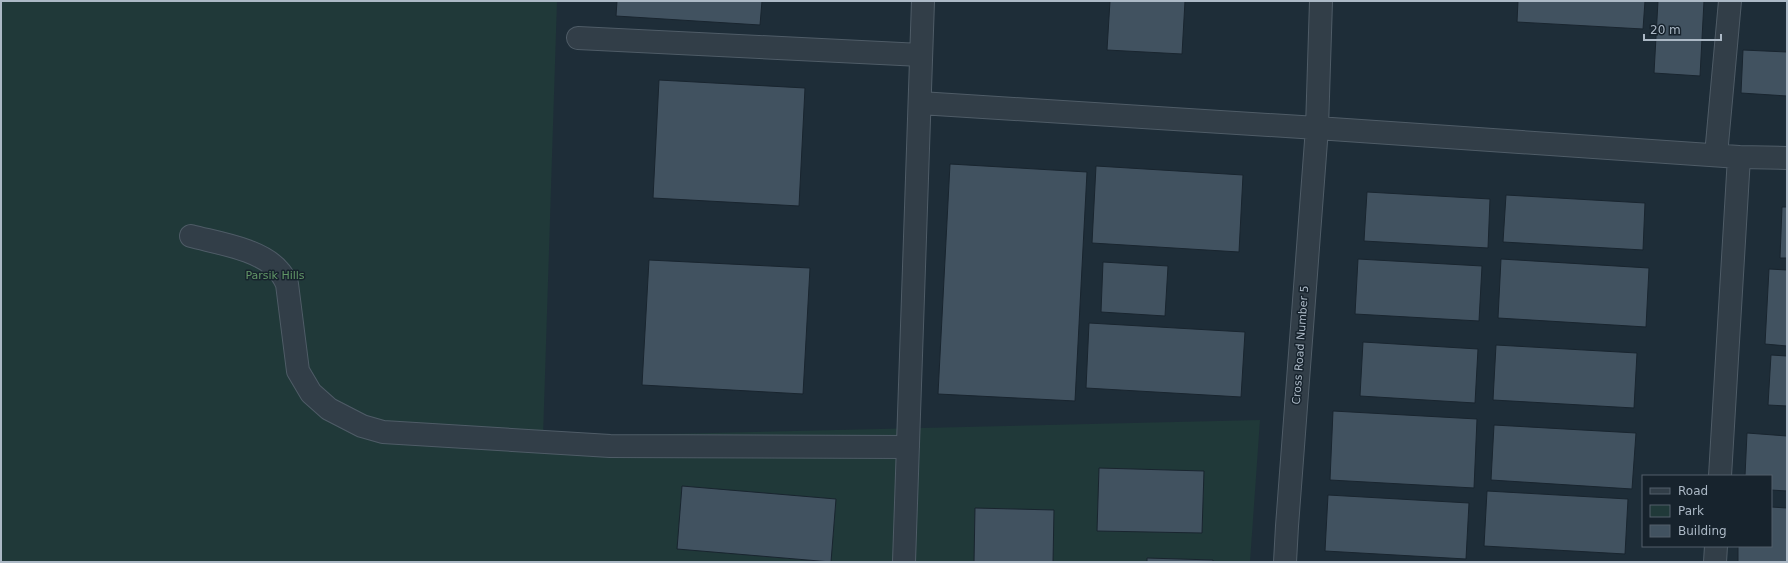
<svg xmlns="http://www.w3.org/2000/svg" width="1788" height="563" viewBox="0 0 1788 563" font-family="'DejaVu Sans',sans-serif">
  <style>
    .green { fill: #203939 }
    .building { fill: #415260; stroke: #19252f }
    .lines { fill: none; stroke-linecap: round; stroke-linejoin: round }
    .street-casing { stroke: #4f5c67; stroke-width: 24 }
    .street { stroke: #323e48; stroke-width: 22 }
    .labels { text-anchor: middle; stroke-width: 3; stroke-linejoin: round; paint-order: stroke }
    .park-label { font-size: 11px; fill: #629767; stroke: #17232d }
    .street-label { font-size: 11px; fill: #acb9c6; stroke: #17232d }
  </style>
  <rect width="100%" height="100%" fill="#1e2d38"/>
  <!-- green -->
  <path class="green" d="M 1,1 L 557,1 L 543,437 L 1260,420 L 1250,562 L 1,562 Z"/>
  <!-- building -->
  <path class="building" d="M 617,1 L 762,1 L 760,25 L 616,16 Z
    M 1110,1 L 1185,1 L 1182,54 L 1107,50 Z
    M 1518,1 L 1645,1 L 1643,29 L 1517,22 Z
    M 1658,1 L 1704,1 L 1700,76 L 1654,73 Z
    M 1743,50 L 1787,52 L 1787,96 L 1741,93 Z
    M 659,80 L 805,88 L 799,206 L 653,198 Z
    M 950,164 L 1087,172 L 1075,401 L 938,394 Z
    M 1096,166 L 1243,175 L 1239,252 L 1092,243 Z
    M 1367,192 L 1490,199 L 1488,248 L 1364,241 Z
    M 1506,195 L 1645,203 L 1643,250 L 1503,242 Z
    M 1782,207 L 1787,207 L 1787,258 L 1780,258 Z
    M 1358,259 L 1482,266 L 1479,321 L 1355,314 Z
    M 1501,259 L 1649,268 L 1646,327 L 1498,318 Z
    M 649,260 L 810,268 L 803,394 L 642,385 Z
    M 1103,262 L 1168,266 L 1165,316 L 1101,312 Z
    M 1769,269 L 1787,270 L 1787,346 L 1765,344 Z
    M 1089,323 L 1245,332 L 1241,397 L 1086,388 Z
    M 1363,342 L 1478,349 L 1475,403 L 1360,396 Z
    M 1496,345 L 1637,353 L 1634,408 L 1493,400 Z
    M 1771,355 L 1787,356 L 1787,406 L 1768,405 Z
    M 1333,411 L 1477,419 L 1474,488 L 1330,480 Z
    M 1494,425 L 1636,433 L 1632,489 L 1491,480 Z
    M 1747,433 L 1787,436 L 1787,491 L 1771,490 L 1771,476 L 1745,476 Z
    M 1099,468 L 1204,471 L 1202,533 L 1097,531 Z
    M 682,486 L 836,499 L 831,562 L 677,549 Z
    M 1487,491 L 1628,499 L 1625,554 L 1484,546 Z
    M 1328,495 L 1469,503 L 1466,559 L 1325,551 Z
    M 1771,507 L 1787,508 L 1787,562 L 1738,562 L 1738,546 L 1771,546 Z
    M 975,508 L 1054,510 L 1053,562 L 974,562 Z
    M 1147,558 L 1213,560 L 1213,562 L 1147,562 Z"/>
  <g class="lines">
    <!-- street casing -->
    <g class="street-casing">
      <path id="street" d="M 578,38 L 921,55
        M 920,103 L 1317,128 L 1739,157
        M 1716,155 L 1730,1
        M 191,236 C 217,243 261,249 279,271 C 283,275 285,280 287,284 L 298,371 L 311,393 L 329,409 L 362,426 L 383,432 L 610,446 L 908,447
        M 1720,476 L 1739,157 L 1787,158
        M 904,562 L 923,1
        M 1285,562 L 1287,526 L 1317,128 L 1321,1
        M 1715,562 L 1716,546"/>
    </g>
    <!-- street -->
    <use href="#street" class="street"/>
  </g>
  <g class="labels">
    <!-- park labels -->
    <g class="park-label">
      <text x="275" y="279">Parsik Hills</text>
    </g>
    <!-- street labels -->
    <g class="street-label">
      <text transform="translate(1300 345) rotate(-86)" y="4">Cross Road Number 5</text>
    </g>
  </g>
  <!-- border -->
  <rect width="1788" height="563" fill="none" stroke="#acb9c6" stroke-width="4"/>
  <!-- legend -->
  <rect x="1642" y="475" width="130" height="72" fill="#17232d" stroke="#535f6a"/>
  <rect x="1650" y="488" width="20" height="6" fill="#323e48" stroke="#535f6a"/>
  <text x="1678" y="495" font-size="12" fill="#acb9c6">Road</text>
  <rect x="1650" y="505" width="20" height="12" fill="#203939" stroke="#535f6a"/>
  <text x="1678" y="515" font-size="12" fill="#acb9c6">Park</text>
  <rect x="1650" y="525" width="20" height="12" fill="#415260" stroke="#535f6a"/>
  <text x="1678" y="535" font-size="12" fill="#acb9c6">Building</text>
  <!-- scale -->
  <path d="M1644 34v6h77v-6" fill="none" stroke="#acb9c6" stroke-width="2"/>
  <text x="1650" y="34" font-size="12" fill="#acb9c6" stroke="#17232d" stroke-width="3" paint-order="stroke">20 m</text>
</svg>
